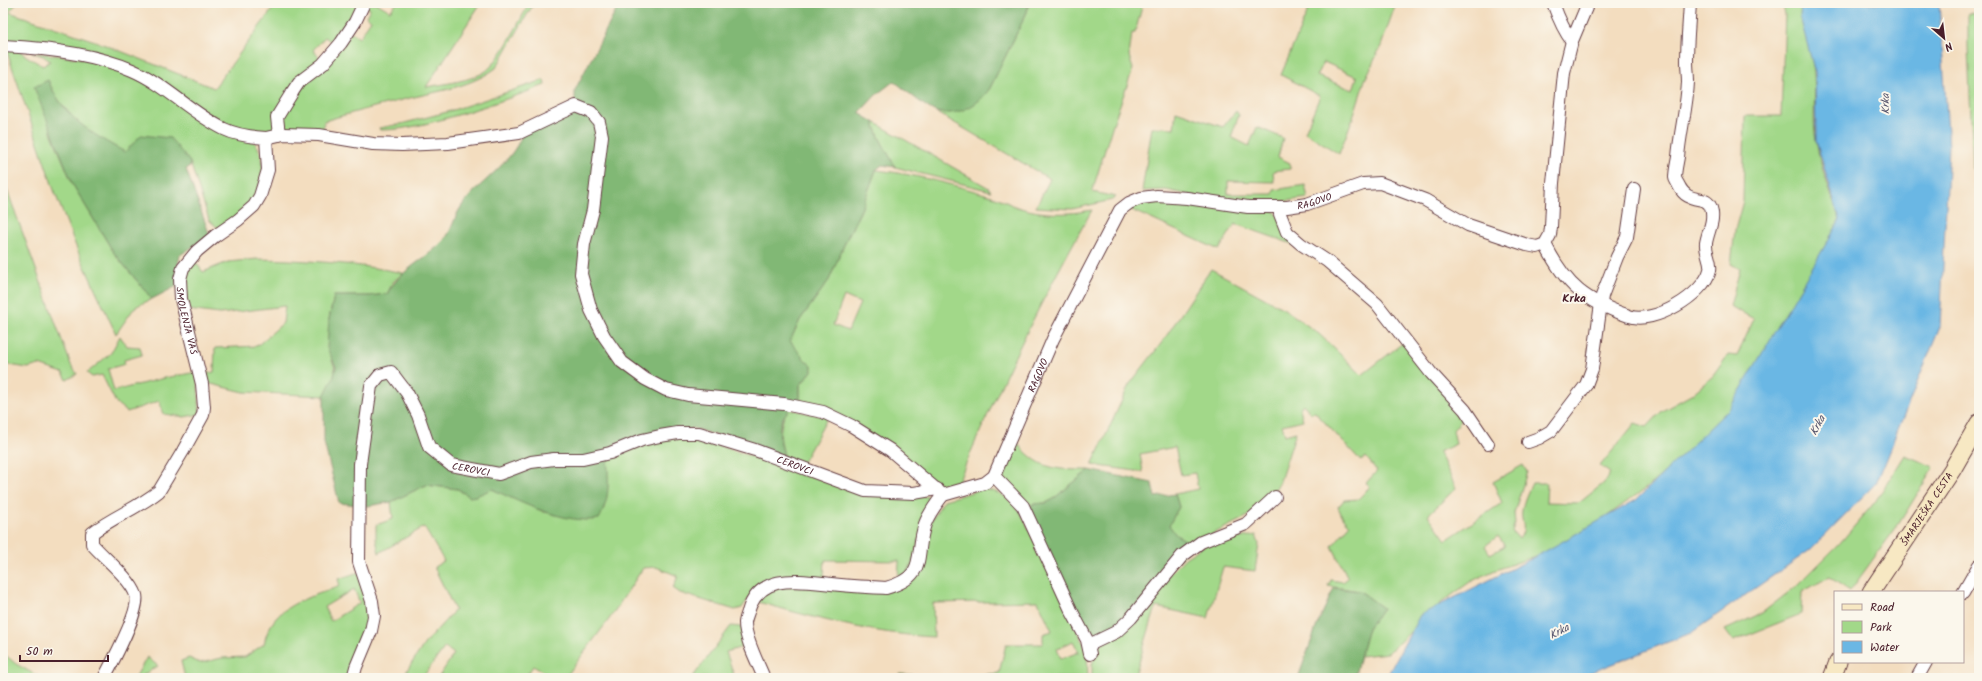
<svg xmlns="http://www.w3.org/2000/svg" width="1982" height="681" viewBox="0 0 1982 681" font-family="Kalam,sans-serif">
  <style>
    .green { fill: #a2d889; stroke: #767c5a; fill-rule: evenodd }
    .forest { fill: #81b875; stroke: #666c50 }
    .water { fill: #6bb7e4; stroke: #5a6b88 }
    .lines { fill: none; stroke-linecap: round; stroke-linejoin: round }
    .street-casing { stroke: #633c41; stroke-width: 14 }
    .secondary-casing { stroke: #633c41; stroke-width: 19 }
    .street { stroke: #fff; stroke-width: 12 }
    .secondary { stroke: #f7e8c3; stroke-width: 17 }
    .labels { text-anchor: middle; stroke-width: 4; stroke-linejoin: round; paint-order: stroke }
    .street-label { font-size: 10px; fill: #4a1f2b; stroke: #fbf7ec }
    .water-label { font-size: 11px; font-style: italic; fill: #56546c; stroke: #fbf7ec }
    .quarter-label { font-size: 12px; font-weight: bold; fill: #4a1f2b; stroke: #fbf7ec }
  </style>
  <rect width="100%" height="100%" fill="#fbf7ec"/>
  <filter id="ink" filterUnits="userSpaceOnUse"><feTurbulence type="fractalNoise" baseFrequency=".025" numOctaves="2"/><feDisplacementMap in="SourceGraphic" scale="8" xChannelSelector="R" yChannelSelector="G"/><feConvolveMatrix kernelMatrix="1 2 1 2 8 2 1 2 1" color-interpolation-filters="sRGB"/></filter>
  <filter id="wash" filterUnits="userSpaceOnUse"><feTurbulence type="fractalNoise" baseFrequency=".012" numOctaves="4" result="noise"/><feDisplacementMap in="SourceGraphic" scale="16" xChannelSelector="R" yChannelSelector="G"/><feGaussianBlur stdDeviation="0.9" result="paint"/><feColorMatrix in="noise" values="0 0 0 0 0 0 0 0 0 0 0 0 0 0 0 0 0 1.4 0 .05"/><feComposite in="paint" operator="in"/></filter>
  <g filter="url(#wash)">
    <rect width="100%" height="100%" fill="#f3ddbf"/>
    <!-- green -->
    <path class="green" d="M 8,3 L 17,3 L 9,12 L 95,41 L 214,88 L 277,3 L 361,3 L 337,46 L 325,37 L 313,50 L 323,62 L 313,68 L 276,130 L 257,134 L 223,124 L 132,66 L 3,43 L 3,8 Z
      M 365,3 L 377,3 L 390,11 L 397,3 L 481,3 L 426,87 C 443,84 472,81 486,71 C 499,62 521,19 529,3 L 534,3 L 496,68 C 468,89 431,92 398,101 C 373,107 348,114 324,121 L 323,132 L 282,130 L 282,113 L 289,102 L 351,32 L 359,38 L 371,20 L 366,16 L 370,9 L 364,5 Z
      M 1029,3 L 1143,3 L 1135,33 L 1132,33 L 1129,56 L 1133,69 L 1113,124 L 1092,192 L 1116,197 L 1112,200 L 1072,209 L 1036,207 L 1050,179 L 936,112 C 956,113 978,105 990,88 L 1027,12 Z
      M 1311,3 L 1396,3 L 1381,46 L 1365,80 L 1352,120 L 1339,154 L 1305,132 L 1320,96 L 1281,75 ZM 1324,62 L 1357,77 L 1353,90 L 1317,76 Z
      M 1782,3 L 1801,3 C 1799,28 1813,50 1814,74 C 1816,97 1812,119 1816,141 C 1821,168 1831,194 1840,220 L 1738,403 L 1689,452 L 1646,488 L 1581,535 L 1553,550 L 1493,571 L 1470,582 L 1441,603 L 1388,653 L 1360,656 L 1368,628 L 1383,608 L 1360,591 L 1328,586 L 1331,580 L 1343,582 L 1348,578 L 1332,546 L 1350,525 L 1342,516 L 1338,507 L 1344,500 L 1358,499 L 1370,487 L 1366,483 L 1377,471 L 1366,457 L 1361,461 L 1315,412 L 1311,413 L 1303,404 L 1300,408 L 1303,420 L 1282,425 L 1285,435 L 1296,432 L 1279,484 L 1256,512 L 1193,544 L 1175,535 L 1169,525 L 1179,507 L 1175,494 L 1198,489 L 1195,473 L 1181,475 L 1175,447 L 1140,454 L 1143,472 L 1092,465 L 1129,385 L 1163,341 L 1211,269 L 1286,310 L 1319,334 L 1362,375 L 1404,342 L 1467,414 L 1453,430 L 1456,444 L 1439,452 L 1456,488 L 1428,515 L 1446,540 L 1502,503 L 1493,482 L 1523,465 L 1527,472 L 1514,513 L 1515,523 L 1512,531 L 1519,539 C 1528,527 1520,522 1522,511 C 1523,501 1528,492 1532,483 L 1547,483 L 1546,502 L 1579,503 L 1604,483 L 1610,473 L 1600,466 L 1635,423 L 1647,427 L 1662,411 L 1691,395 L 1713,376 L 1728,355 L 1737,356 L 1754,319 L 1730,306 L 1740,269 L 1731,264 L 1735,230 L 1743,201 L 1745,116 L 1781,116 L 1785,14 ZM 1498,536 L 1505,546 L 1490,554 L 1485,546 Z
      M 1968,13 L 1979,14 L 1979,168 L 1973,169 L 1968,47 Z
      M 6,49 L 20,50 L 23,54 L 43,66 L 50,61 L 43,56 L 31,52 L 84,59 L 134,74 L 252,140 C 271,157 262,191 246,208 C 239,216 227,222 218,228 L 209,220 L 190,162 C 169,159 147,157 126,153 C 121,151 115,147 110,145 C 83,130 60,109 48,80 L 51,132 L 73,185 L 114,253 L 152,299 L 135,307 L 116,334 L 79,254 L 55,193 Z
      M 544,80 L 545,85 C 517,96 489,105 461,114 C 434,122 407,130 380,130 L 379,128 L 401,124 L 447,112 Z
      M 1176,111 L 1223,127 L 1236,111 L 1239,115 L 1231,137 L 1249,146 L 1257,127 L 1283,138 L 1278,157 L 1290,163 L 1290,169 L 1273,171 L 1274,182 L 1228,181 L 1228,194 L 1273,194 L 1274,190 L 1305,185 L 1308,198 L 1286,201 L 1259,202 L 1203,198 L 1166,190 L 1142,191 L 1152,127 L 1174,128 Z
      M 874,122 L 989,188 L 991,191 L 895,167 C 888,152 878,139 874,122 Z
      M 876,170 C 915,174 954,185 992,196 C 1001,198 1008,204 1017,207 C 1042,215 1067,215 1092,210 C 1057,272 1024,335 995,399 C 982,428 968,456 957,486 L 946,487 L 939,486 L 913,465 L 800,402 L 800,385 L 812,371 L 790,341 L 800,320 L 829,280 L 847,238 L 861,210 ZM 844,296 L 860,303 L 848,331 L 833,325 Z
      M 3,179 L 71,365 L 77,374 L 67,380 L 63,373 L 39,365 L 28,368 L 3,364 Z
      M 1155,200 L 1274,210 L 1298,246 L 1235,224 L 1219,250 L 1127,208 Z
      M 257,259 C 306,260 355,263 403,273 L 393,282 L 387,294 L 369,296 L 334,296 L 329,319 L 332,361 C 340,373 330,385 324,396 L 244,392 L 207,383 L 204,374 L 214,372 L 215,348 L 257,346 L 283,323 L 285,306 L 220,314 L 188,310 C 184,286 181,281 194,260 L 203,272 L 228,262 Z
      M 120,336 L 127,346 L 140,347 L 142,355 L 124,360 L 125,364 L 108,369 L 114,391 L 164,378 L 197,372 L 200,414 L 184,417 L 164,414 L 159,401 L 127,412 L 116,403 L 102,375 L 92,377 L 87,373 L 111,353 Z
      M 788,409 L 828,417 L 802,464 L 785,458 C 779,439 778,427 788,409 Z
      M 690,436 L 862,493 L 932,497 L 910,569 L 898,580 L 899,561 L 825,560 L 824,575 L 827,580 L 792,577 L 748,599 L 742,608 L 735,610 L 680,593 L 673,588 L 678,576 L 656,567 L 643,568 L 610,618 L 565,678 L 545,678 L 547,674 L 533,666 L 525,678 L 438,678 L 454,654 L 445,647 L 422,678 L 402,678 L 425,643 L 455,610 L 434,567 L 444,561 L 424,527 L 379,553 L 376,539 L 376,525 L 393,519 L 391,502 L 426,485 L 458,489 L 463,493 L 492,489 L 544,512 L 561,515 L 607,458 L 644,442 Z
      M 1016,441 C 1038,469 1054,470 1089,470 L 1052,500 L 1046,503 L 1033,504 L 1028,510 L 1000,477 L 1000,472 Z
      M 1905,455 L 1934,467 L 1898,525 L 1850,591 L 1829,577 L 1802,592 L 1801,614 L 1733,641 L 1725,630 L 1762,613 L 1799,584 L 1840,543 L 1875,502 Z
      M 983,489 C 1002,492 1008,497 1020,511 L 1087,650 L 1088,678 L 901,678 L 900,674 L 956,677 L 999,673 L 1006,644 L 1043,644 L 1043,634 L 1052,631 L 1038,601 L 933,603 L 934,637 C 872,634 814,618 755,601 L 778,585 L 901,587 L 929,524 L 944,500 ZM 1073,641 L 1079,652 L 1061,659 L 1057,649 Z
      M 1256,535 L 1259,544 L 1255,571 L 1223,567 L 1208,618 L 1156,607 L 1134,678 L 1092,678 L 1092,665 L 1097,647 L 1185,558 L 1208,543 Z
      M 359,572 L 366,591 L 370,628 L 349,678 L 185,678 L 181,661 L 189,658 L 200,663 L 222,658 L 245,657 L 264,644 C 272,604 307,599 340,586 L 338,579 ZM 354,589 L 360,603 L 331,621 L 324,607 Z
      M 731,626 L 741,627 L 746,646 L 726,652 L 734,675 L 733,678 L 692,678 Z
      M 3,653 L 16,664 L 41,678 L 3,678 Z
      M 147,657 L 158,666 L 143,675 L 144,678 L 135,678 Z"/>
    <!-- forest -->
    <path class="forest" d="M 620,3 L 1029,3 L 1027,12 L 990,88 C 979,105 958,117 937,112 C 928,110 903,88 894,81 L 876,95 L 859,113 L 874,122 C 878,139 888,152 895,167 L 882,165 L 876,170 L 861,210 L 847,238 L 829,280 L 800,320 L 790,341 L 805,360 L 812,366 L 812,371 L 800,385 L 800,402 C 775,416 777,434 785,458 L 693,428 L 607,458 C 609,481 610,499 599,519 C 567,525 521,503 492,489 L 476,496 L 470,497 L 458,489 L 426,485 L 391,502 L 368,506 L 339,503 L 324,442 L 324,396 L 334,376 L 336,367 L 327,348 L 329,319 L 334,296 L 369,296 L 387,294 C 400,269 426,260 444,240 C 452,231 454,217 461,207 C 478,182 511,165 522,135 L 575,101 L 575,90 Z
      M 48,80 C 63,116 91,134 125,152 L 141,135 L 170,138 L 190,162 L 190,167 L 186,169 L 210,236 L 180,255 L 177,269 L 177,286 L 152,299 L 114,253 L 73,185 L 34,87 Z
      M 1089,470 L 1152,483 L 1155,497 L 1175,494 L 1179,507 L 1169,525 L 1176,535 L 1193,544 L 1140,602 L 1112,629 L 1099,634 L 1090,633 L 1085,629 L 1028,510 L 1033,504 L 1046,503 L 1052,500 Z
      M 1334,588 L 1360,591 L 1383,608 L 1368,628 L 1354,678 L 1298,678 L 1317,625 Z"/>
    <!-- water -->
    <path class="water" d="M 1801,3 L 1939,3 L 1949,147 L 1940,327 L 1876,483 L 1810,550 L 1691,633 L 1577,678 L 1386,678 L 1420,615 L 1535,557 L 1636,500 L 1730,408 L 1840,220 L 1816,141 L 1815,73 L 1800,17 Z"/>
  </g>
  <g filter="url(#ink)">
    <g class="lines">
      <!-- street casing -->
      <g class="street-casing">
        <g id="street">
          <path d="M 1553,3 C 1558,17 1563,30 1572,41"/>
          <path id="s1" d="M 3,46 C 44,48 93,53 132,70 C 165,84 191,113 224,129 C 236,135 252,137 266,138 L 268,170 L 260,196 L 254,206 L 238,220 L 215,236 L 197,251 L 183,268 L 180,279 L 181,299 L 202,384 L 204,407 L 203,415 L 183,451 L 159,491 C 138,508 113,517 92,533 L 92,544 C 104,558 130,578 136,595 C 141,609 112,663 104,678"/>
          <path d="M 279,135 L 277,117 L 293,91 L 299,82 L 323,64 L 341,43 L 355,22 L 364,3"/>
          <path d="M 266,138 L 283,134 L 319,135 L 373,144 L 402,145 L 448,143 L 519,133 L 576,106 L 591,112 L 599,122 L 602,136 L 593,210 L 584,244 L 581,274 L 591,310 L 604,336 L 622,362 L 645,379 L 666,390 L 688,395 L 784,404 L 823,412 L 852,426 L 890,450 L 943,495"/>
          <path d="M 1280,207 L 1280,214 L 1287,232 L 1301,244 L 1327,261 L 1377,304 L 1431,373 L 1465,410 L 1488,444"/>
          <path d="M 1545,244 C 1566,286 1585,301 1629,316 C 1653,325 1704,295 1710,270 C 1712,261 1705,253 1706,243 C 1708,231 1715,220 1711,208 C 1706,193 1689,206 1679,186 C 1678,183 1675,180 1675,178 C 1675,171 1677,163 1678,157 C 1680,132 1687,107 1688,82 C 1688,75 1687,68 1687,61 C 1687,41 1689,22 1690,3"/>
          <path d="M 1528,442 L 1539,438 L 1551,431 L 1586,385 L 1592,369 L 1602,296 L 1617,257 L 1627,237 L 1634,189"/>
          <path d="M 994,476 L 1023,506 L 1071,610 L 1087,640 L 1090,654"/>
          <path id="s2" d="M 943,495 L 985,483 L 994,476 L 1053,339 L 1120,210 L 1129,203 L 1141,198 L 1157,196 L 1187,198 L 1248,207 L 1287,207 L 1307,204 L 1363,184 L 1380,183 L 1425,200 L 1468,225 L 1527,245 L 1537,247 L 1545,244 L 1550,235 L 1551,227 L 1553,183 L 1564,73 L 1572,41 L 1588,3"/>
          <path d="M 1963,593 L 1979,565"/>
          <path d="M 1089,645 L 1116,632 L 1131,618 L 1182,556 L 1201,542 L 1246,524 L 1275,497"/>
          <path id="s3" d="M 353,678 L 356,667 L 371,631 L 374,616 L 372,601 L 359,562 L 360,464 L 371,386 L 380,375 L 391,372 L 407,393 L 418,415 L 429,447 L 451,465 L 499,474 L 531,462 L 554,459 L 583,459 L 610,453 L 642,440 L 660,436 L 678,433 L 699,433 L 755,450 L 865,491 L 914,493 L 937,489"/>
          <path d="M 764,678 C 758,663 745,639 745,623 C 745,620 747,615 748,612 C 759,572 801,581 831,584 C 849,586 868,587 886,588 C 929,576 914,556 925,524 C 929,513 936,504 943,495"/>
          <path d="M 1917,678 L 1926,662"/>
        </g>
      </g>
      <!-- secondary casing -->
      <g class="secondary-casing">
        <g id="secondary">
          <path id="s4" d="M 1871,592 L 1952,470 L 1979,423"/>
          <path d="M 1832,678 L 1838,662"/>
        </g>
      </g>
      <!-- street -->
      <use href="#street" class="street"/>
      <!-- secondary -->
      <use href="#secondary" class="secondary"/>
    </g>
  </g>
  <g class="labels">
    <!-- street labels -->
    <g class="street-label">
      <text dy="4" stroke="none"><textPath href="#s2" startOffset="549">RAGOVO</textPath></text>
      <text dy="4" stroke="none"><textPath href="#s1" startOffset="504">SMOLENJA VAS</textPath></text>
      <text dy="4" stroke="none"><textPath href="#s2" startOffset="165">RAGOVO</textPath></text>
      <text dy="4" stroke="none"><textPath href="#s3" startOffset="794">CEROVCI</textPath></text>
      <text dy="4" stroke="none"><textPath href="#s3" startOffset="458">CEROVCI</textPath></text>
      <text dy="4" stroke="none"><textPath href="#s4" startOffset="100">ŠMARJEŠKA CESTA</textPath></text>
    </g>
    <!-- water labels -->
    <g class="water-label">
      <text transform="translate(1885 104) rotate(-91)" y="4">Krka</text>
      <text transform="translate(1817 425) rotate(-62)" y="4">Krka</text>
      <text transform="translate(1559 631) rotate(-28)" y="4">Krka</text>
    </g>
    <!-- quarter labels -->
    <g class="quarter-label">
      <text x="1574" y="302">Krka</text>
    </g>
  </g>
  <!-- margin -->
  <rect width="1982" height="681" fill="none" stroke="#fbf7ec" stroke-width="16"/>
  <!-- legend -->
  <rect x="1834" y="591" width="130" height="72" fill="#fbf7ec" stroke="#b4a19f"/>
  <rect x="1842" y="604" width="20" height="6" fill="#f7e8c3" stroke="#b4a19f"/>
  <text x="1870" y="611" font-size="12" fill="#4a1f2b">Road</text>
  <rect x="1842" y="621" width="20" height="12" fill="#a2d889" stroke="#b4a19f"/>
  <text x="1870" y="631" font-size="12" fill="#4a1f2b">Park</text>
  <rect x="1842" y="641" width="20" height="12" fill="#6bb7e4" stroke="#b4a19f"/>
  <text x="1870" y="651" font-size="12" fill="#4a1f2b">Water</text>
  <!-- north arrow -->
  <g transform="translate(1944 38) rotate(152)" stroke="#fbf7ec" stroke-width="3" paint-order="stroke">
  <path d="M0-3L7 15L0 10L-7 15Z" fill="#4a1f2b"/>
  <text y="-6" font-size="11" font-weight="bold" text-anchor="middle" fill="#4a1f2b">N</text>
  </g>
  <!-- scale -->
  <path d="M20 655v6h88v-6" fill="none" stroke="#4a1f2b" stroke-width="2"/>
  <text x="26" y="655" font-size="12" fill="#4a1f2b" stroke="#fbf7ec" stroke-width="3" paint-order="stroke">50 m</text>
</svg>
